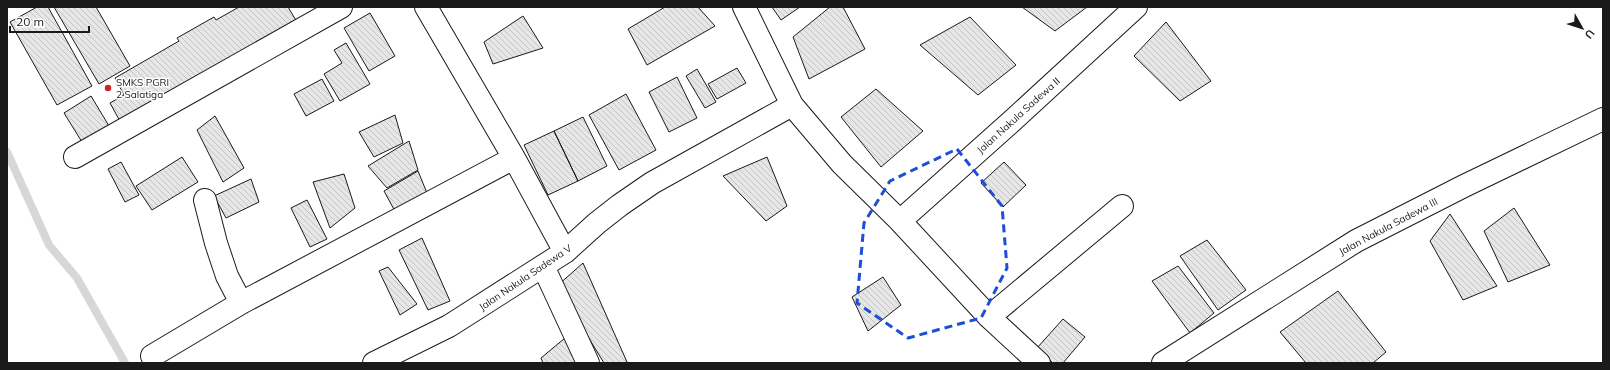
<svg xmlns="http://www.w3.org/2000/svg" width="1610" height="370" viewBox="0 0 1610 370" font-family="Mulish,sans-serif">
  <style>
    .lines { fill: none; stroke-linecap: round; stroke-linejoin: round }
    .stream { stroke: #d7d7d7; stroke-width: 8 }
    .building { fill: url(#building-back-hatch); stroke: #1a1a1a }
    .minor-casing { stroke: #1a1a1a; stroke-width: 24 }
    .minor { stroke: #fff; stroke-width: 22 }
    .marked { fill: none; stroke: #1d4ed8; stroke-width: 3; stroke-dasharray: 8 5; stroke-linejoin: round }
    .poi-dot { fill: #c62828; stroke: #fff; stroke-width: 1.5 }
    .labels { text-anchor: middle; stroke-width: 3; stroke-linejoin: round; paint-order: stroke }
    .poi-label { font-size: 10px; fill: #1a1a1a; stroke: #fff; text-anchor: start }
    .street-label { font-size: 10px; fill: #1a1a1a; stroke: #fff }
  </style>
  <defs>
    <pattern id="building-back-hatch" width="6" height="6" patternUnits="userSpaceOnUse"><rect width="6" height="6" fill="#e6e6e6"/><path d="M-1 5l2 2M0 0l6 6M5-1l2 2" fill="none" stroke="#c5c5c5"/></pattern>
  </defs>
  <rect width="100%" height="100%" fill="#fff"/>
  <g class="lines">
    <!-- stream -->
    <path class="stream" d="M 7,152 L 49,245 L 77,278 L 125,363"/>
  </g>
  <!-- building -->
  <path class="building" d="M 37,7 L 48,7 L 92,86 L 57,105 L 10,22 Z
    M 54,7 L 96,7 L 130,66 L 99,84 Z
    M 239,7 L 288,7 L 297,22 L 121,123 L 110,103 L 124,95 L 115,78 L 179,41 L 177,38 L 214,17 L 216,20 Z
    M 665,7 L 698,7 L 715,26 L 647,65 L 628,29 Z
    M 772,7 L 800,7 L 781,20 Z
    M 830,7 L 843,7 L 865,49 L 809,79 L 793,37 Z
    M 1022,7 L 1087,7 L 1055,31 Z
    M 370,13 L 395,56 L 369,71 L 344,28 Z
    M 523,16 L 543,48 L 493,64 L 484,42 Z
    M 970,17 L 1016,65 L 978,95 L 920,45 Z
    M 1166,22 L 1211,81 L 1180,101 L 1134,56 Z
    M 346,43 L 370,84 L 340,101 L 324,74 L 342,63 L 334,50 Z
    M 737,68 L 746,83 L 717,99 L 708,84 Z
    M 697,69 L 716,102 L 705,108 L 686,76 Z
    M 677,77 L 697,118 L 669,132 L 649,92 Z
    M 322,79 L 334,101 L 306,116 L 294,94 Z
    M 876,89 L 923,131 L 881,167 L 841,117 Z
    M 626,94 L 656,150 L 619,170 L 589,115 Z
    M 91,96 L 109,126 L 82,142 L 64,113 Z
    M 395,115 L 403,143 L 374,157 L 359,132 Z
    M 215,116 L 244,168 L 223,182 L 197,130 Z
    M 583,117 L 607,166 L 578,181 L 554,131 Z
    M 554,131 L 578,181 L 548,195 L 524,145 Z
    M 409,141 L 418,170 L 387,188 L 368,166 Z
    M 182,157 L 198,182 L 152,210 L 136,186 Z
    M 767,157 L 787,206 L 766,221 L 723,176 Z
    M 121,162 L 139,195 L 125,202 L 108,169 Z
    M 1004,162 L 1026,185 L 1003,207 L 981,183 Z
    M 418,171 L 429,198 L 397,215 L 384,191 Z
    M 344,174 L 355,208 L 330,228 L 313,182 Z
    M 251,179 L 259,202 L 226,218 L 214,196 Z
    M 307,200 L 327,239 L 310,247 L 291,208 Z
    M 1514,208 L 1550,265 L 1508,282 L 1484,231 Z
    M 1450,214 L 1497,286 L 1463,300 L 1430,241 Z
    M 422,238 L 450,301 L 428,310 L 399,250 Z
    M 1207,240 L 1246,290 L 1218,310 L 1180,256 Z
    M 583,263 L 627,362 L 625,363 L 604,363 L 557,286 Z
    M 1178,266 L 1214,313 L 1190,333 L 1152,281 Z
    M 388,267 L 417,304 L 400,315 L 379,271 Z
    M 883,277 L 901,305 L 868,331 L 852,297 Z
    M 1338,291 L 1386,352 L 1373,363 L 1306,363 L 1280,332 Z
    M 1063,319 L 1085,337 L 1063,363 L 1053,363 L 1037,348 Z
    M 565,338 L 579,363 L 543,363 L 541,358 Z"/>
  <g class="lines">
    <!-- minor casing -->
    <g class="minor-casing">
      <path id="minor" d="M 426,7 L 514,158 L 565,252
        M 744,7 L 792,105 L 842,164 L 900,221 L 989,317 L 1039,363
        M 75,157 L 341,7
        M 205,200 L 216,243 L 227,276 L 241,303
        M 900,221 L 1012,121 L 1136,7
        M 543,266 L 588,363
        M 989,317 L 1122,206
        M 152,356 L 241,303 L 514,158
        M 374,363 L 449,326 L 565,252 L 597,223 L 620,205 L 652,183 L 792,105
        M 1163,363 L 1356,241 L 1464,186 L 1603,119"/>
    </g>
    <!-- minor -->
    <use href="#minor" class="minor"/>
  </g>
  <!-- marked area -->
  <path class="marked" d="M 957,149 L 1002,206 L 1007,268 L 981,318 L 908,338 L 857,303 L 864,223 L 890,181 Z"/>
  <!-- markers -->
  <circle class="poi-dot" cx="108" cy="88" r="4"/>
  <g class="labels">
    <!-- poi labels -->
    <g class="poi-label">
      <text x="116" y="86">SMKS PGRI<tspan x="116" dy="12">2 Salatiga</tspan></text>
    </g>
    <!-- street labels -->
    <g class="street-label">
      <text transform="translate(1018 115) rotate(-42)" y="4">Jalan Nakula Sadewa II</text>
      <text transform="translate(1388 226) rotate(-28)" y="4">Jalan Nakula Sadewa III</text>
      <text transform="translate(525 277) rotate(-34)" y="4">Jalan Nakula Sadewa V</text>
    </g>
  </g>
  <!-- border -->
  <rect width="1610" height="370" fill="none" stroke="#1a1a1a" stroke-width="16"/>
  <!-- north arrow -->
  <g transform="translate(1582 28) rotate(129)" stroke="#ffffff" stroke-width="3" paint-order="stroke">
  <path d="M0-3L7 15L0 10L-7 15Z" fill="#1a1a1a"/>
  <text y="-6" font-size="11" font-weight="bold" text-anchor="middle" fill="#1a1a1a">U</text>
  </g>
  <!-- scale -->
  <path d="M10 26v6h79v-6" fill="none" stroke="#1a1a1a" stroke-width="2"/>
  <text x="16" y="26" font-size="12" fill="#1a1a1a" stroke="#ffffff" stroke-width="3" paint-order="stroke">20 m</text>
</svg>
